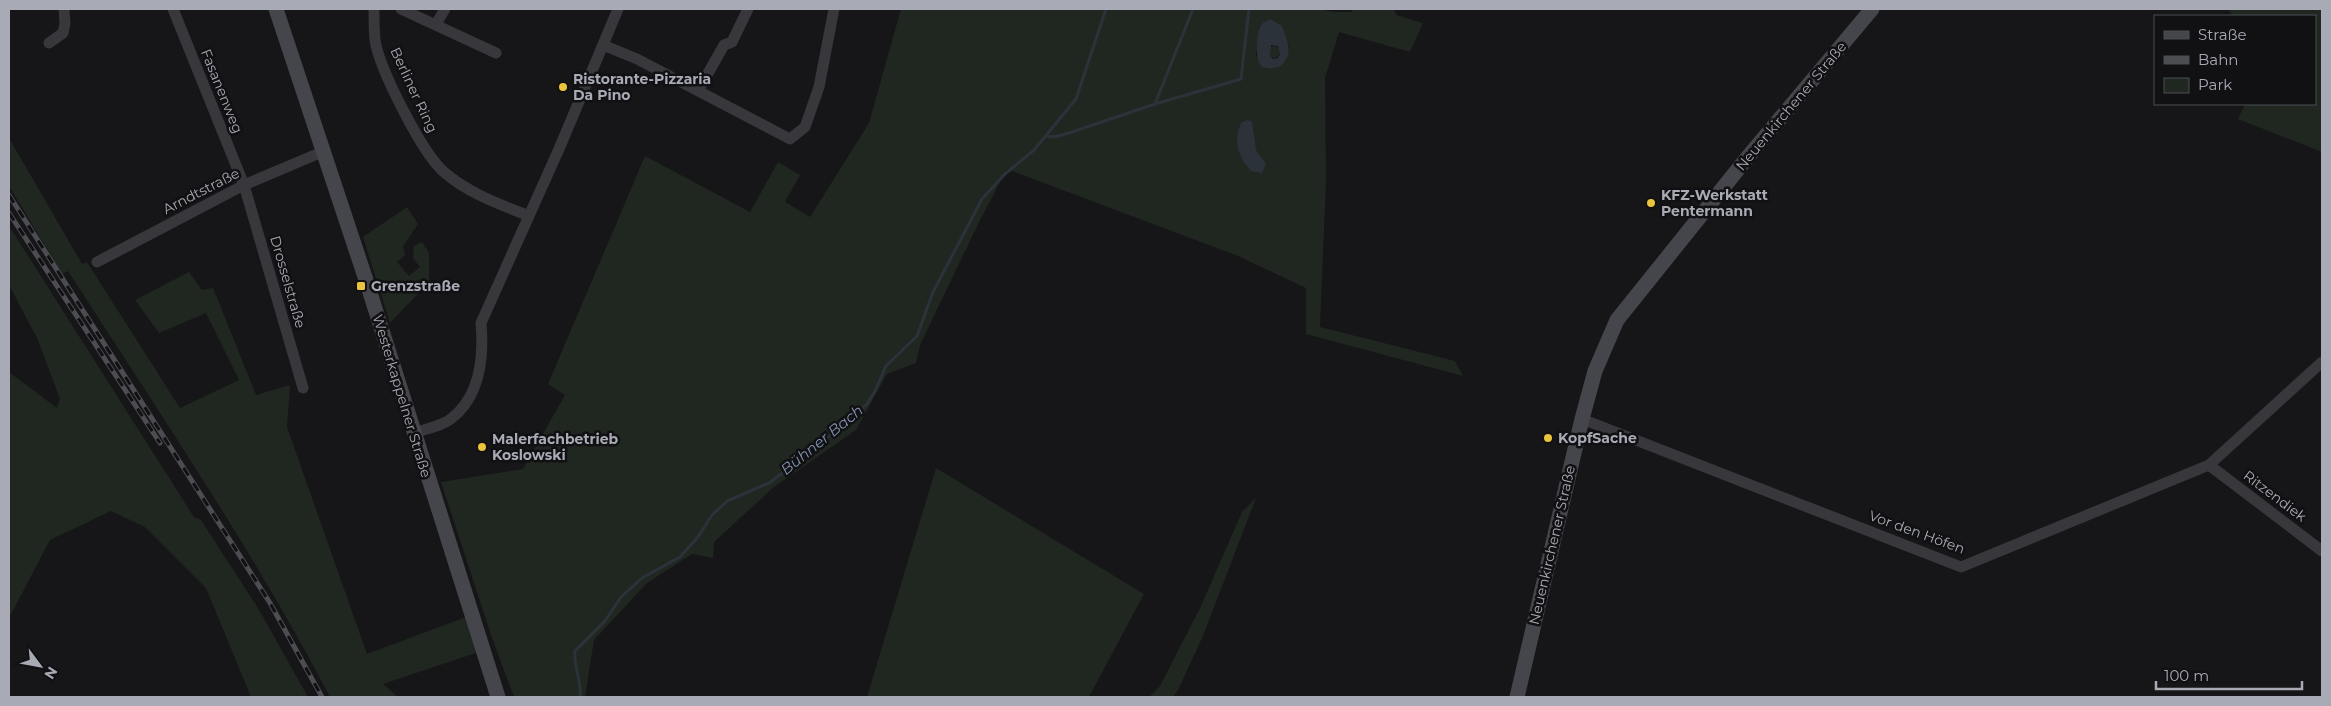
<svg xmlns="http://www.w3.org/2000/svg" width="2331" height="706" viewBox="0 0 2331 706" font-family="Montserrat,sans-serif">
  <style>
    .green { fill: #202721; fill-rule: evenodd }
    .water { fill: #2c323a; fill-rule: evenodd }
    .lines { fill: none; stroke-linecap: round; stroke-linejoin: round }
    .stream { stroke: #2c323a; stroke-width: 3 }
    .street { stroke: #37373c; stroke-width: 11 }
    .secondary { stroke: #45454c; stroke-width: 15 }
    .rail-casing { stroke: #4c4c53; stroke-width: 5 }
    .rail { stroke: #111012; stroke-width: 3; stroke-dasharray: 9; stroke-linecap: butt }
    .poi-dot { fill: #e9c43c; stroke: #111012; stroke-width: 2 }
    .labels { text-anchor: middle; stroke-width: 5; stroke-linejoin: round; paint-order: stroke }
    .poi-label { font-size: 14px; font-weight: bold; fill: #a8abb6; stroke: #111012; text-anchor: start }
    .street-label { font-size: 14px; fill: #a8abb6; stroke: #111012 }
    .water-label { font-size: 15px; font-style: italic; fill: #8194b0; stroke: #111012 }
  </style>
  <rect width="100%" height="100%" fill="#161517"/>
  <!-- green -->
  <path class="green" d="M 901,9 L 1318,9 L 1334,12 L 1351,12 L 1353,9 L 1394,9 L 1396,15 L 1423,23 L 1410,52 L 1339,32 L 1325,78 L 1326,180 L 1320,327 L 1455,361 L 1463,376 L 1306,334 L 1306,288 L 1238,256 L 1007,169 L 981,218 L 920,345 L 916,363 L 887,374 L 856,430 L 774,487 L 714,542 L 713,558 L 692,554 L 647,583 L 594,640 L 585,697 L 514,697 L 491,635 L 441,482 L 523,469 L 565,395 L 548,384 L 645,156 L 750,212 L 778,162 L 800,175 L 785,202 L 810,217 L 869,123 ZM 1282,26 L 1289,47 L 1272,68 L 1256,56 L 1259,32 Z
    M 2228,9 L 2322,9 L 2322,152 L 2238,119 L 2245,104 L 2315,104 L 2315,16 L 2232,16 Z
    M1268 52a6 6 0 1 1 12 0a6 6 0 1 1-12 0Z
    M 9,138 L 82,264 L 87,262 L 180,408 L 239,380 L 206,313 L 159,333 L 135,300 L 189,272 L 202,290 L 213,288 L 256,395 L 290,385 L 287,427 L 367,654 L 466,617 L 476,653 L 383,684 L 398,697 L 330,697 C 253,550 158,411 68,271 L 62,274 L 9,186 Z
    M 407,207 L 418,224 L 403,246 L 405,255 L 397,262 L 409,276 L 420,267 L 413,258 L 414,246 L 422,242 L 429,253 L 429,282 L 390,323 L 363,237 Z
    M 9,226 L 194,517 L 201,520 L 258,608 L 308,697 L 251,697 L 206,588 L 145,527 L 111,511 L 50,540 L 9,618 L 9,372 L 57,408 L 60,399 L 37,338 L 9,285 Z
    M 936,468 L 1144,594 L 1089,697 L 867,697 Z
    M 1256,498 L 1203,636 L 1178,690 L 1173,697 L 1149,697 L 1160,686 L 1201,606 L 1242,512 Z"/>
  <!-- water -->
  <path class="water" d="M 1270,19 L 1282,26 C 1288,41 1294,56 1279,67 C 1274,68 1267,69 1263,67 C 1254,63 1256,33 1261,26 C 1263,22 1266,21 1270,19 ZM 1271,45 L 1278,46 L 1280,54 L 1278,58 L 1273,59 L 1270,56 Z
    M 1247,120 L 1252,122 L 1256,150 L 1266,164 L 1262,173 L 1251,171 C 1238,157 1233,141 1241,123 Z"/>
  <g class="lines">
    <!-- stream -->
    <path class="stream" d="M 1155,104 L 1241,79 L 1249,9
      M 1047,136 L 1054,137 L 1069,133 L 1155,104 L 1193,9
      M 580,697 C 582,681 573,666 575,651 L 605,621 L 621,597 L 642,578 L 680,557 L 698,537 L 712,515 L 727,501 L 769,483 L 792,466 L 867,404 L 875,391 L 886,366 L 917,336 L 933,292 L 982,199 L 1005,174 L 1034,150 L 1076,99 L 1106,9"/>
    <!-- street -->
    <path class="street" d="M 173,9 L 244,185 L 303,388
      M 374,9 C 374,19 374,30 375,40 C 379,68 422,153 444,172 C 468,193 499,204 529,216
      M 401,9 L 496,53
      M 436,24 L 445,9
      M 49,43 L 63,33 L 65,24 L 64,9
      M 603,45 L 637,59 L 790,139 L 805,127 L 819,87 L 834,9
      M 698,91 L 724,45 L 732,42 L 748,9
      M 97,262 L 244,185 L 322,152
      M 1582,419 L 1961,567 L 2209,465 L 2322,362
      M 413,433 C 425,429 443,426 452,418 C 481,395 484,357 481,323 L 559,149 L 618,9
      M 2209,465 L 2322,551"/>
    <!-- secondary -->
    <path class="secondary" d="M 276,9 L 367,283 L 498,697
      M 1517,697 L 1582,419 L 1595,371 L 1617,320 L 1747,158 L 1872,9"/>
    <!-- rail casing -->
    <g class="rail-casing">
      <path id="rail" d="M 9,195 L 270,603 L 322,697
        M 9,213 L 160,443"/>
    </g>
    <!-- rail -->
    <use href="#rail" class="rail"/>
  </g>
  <!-- markers -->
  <g class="poi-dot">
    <circle cx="563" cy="87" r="5"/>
    <circle cx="1651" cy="203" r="5"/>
    <rect x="356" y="281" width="10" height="10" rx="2.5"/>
    <circle cx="1548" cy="438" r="5"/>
    <circle cx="482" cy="447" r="5"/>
  </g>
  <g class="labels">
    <!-- poi labels -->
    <g class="poi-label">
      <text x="573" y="84">Ristorante-Pizzaria<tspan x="573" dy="16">Da Pino</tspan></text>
      <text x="1661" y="200">KFZ-Werkstatt<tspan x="1661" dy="16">Pentermann</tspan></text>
      <text x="371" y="291">Grenzstraße</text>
      <text x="1558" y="443">KopfSache</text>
      <text x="492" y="444">Malerfachbetrieb<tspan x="492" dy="16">Koslowski</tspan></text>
    </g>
    <!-- street labels -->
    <g class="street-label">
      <text transform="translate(414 90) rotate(65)" y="5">Berliner Ring</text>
      <text transform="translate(222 91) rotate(68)" y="5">Fasanenweg</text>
      <text transform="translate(1791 106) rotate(-50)" y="5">Neuenkirchener Straße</text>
      <text transform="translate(201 191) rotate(-27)" y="5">Arndtstraße</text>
      <text transform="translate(288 282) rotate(74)" y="5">Drosselstraße</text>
      <text transform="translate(402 396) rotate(73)" y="5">Westerkappelner Straße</text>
      <text transform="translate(2275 496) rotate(37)" y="5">Ritzendiek</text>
      <text transform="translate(1917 532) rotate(20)" y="5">Vor den Höfen</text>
      <text transform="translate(1552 545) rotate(-77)" y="5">Neuenkirchener Straße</text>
    </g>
    <!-- water labels -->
    <g class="water-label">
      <text transform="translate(822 440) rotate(-39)" y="5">Bühner Bach</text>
    </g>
  </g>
  <!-- border -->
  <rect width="2331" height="706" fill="none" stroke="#a8abb6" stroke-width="20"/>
  <!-- legend -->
  <rect x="2154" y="15" width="162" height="90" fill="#111012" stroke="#4d4e54"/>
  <rect x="2164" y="31" width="25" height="8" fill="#45454c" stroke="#4d4e54"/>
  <text x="2198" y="40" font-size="15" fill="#a8abb6">Straße</text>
  <rect x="2164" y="56" width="25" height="8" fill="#4c4c53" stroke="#4d4e54"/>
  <text x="2198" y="65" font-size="15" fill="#a8abb6">Bahn</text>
  <rect x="2164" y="78" width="25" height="15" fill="#202721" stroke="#4d4e54"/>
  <text x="2198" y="90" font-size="15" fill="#a8abb6">Park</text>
  <!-- north arrow -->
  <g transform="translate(40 666) rotate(122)" stroke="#111012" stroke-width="4" paint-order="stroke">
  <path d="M0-4L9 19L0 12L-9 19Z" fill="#a8abb6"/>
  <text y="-8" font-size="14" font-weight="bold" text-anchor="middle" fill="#a8abb6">N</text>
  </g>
  <!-- scale -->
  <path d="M2156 681v8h146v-8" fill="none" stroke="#a8abb6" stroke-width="2.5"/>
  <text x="2164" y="681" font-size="15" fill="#a8abb6" stroke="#111012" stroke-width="4" paint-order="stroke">100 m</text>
</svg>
